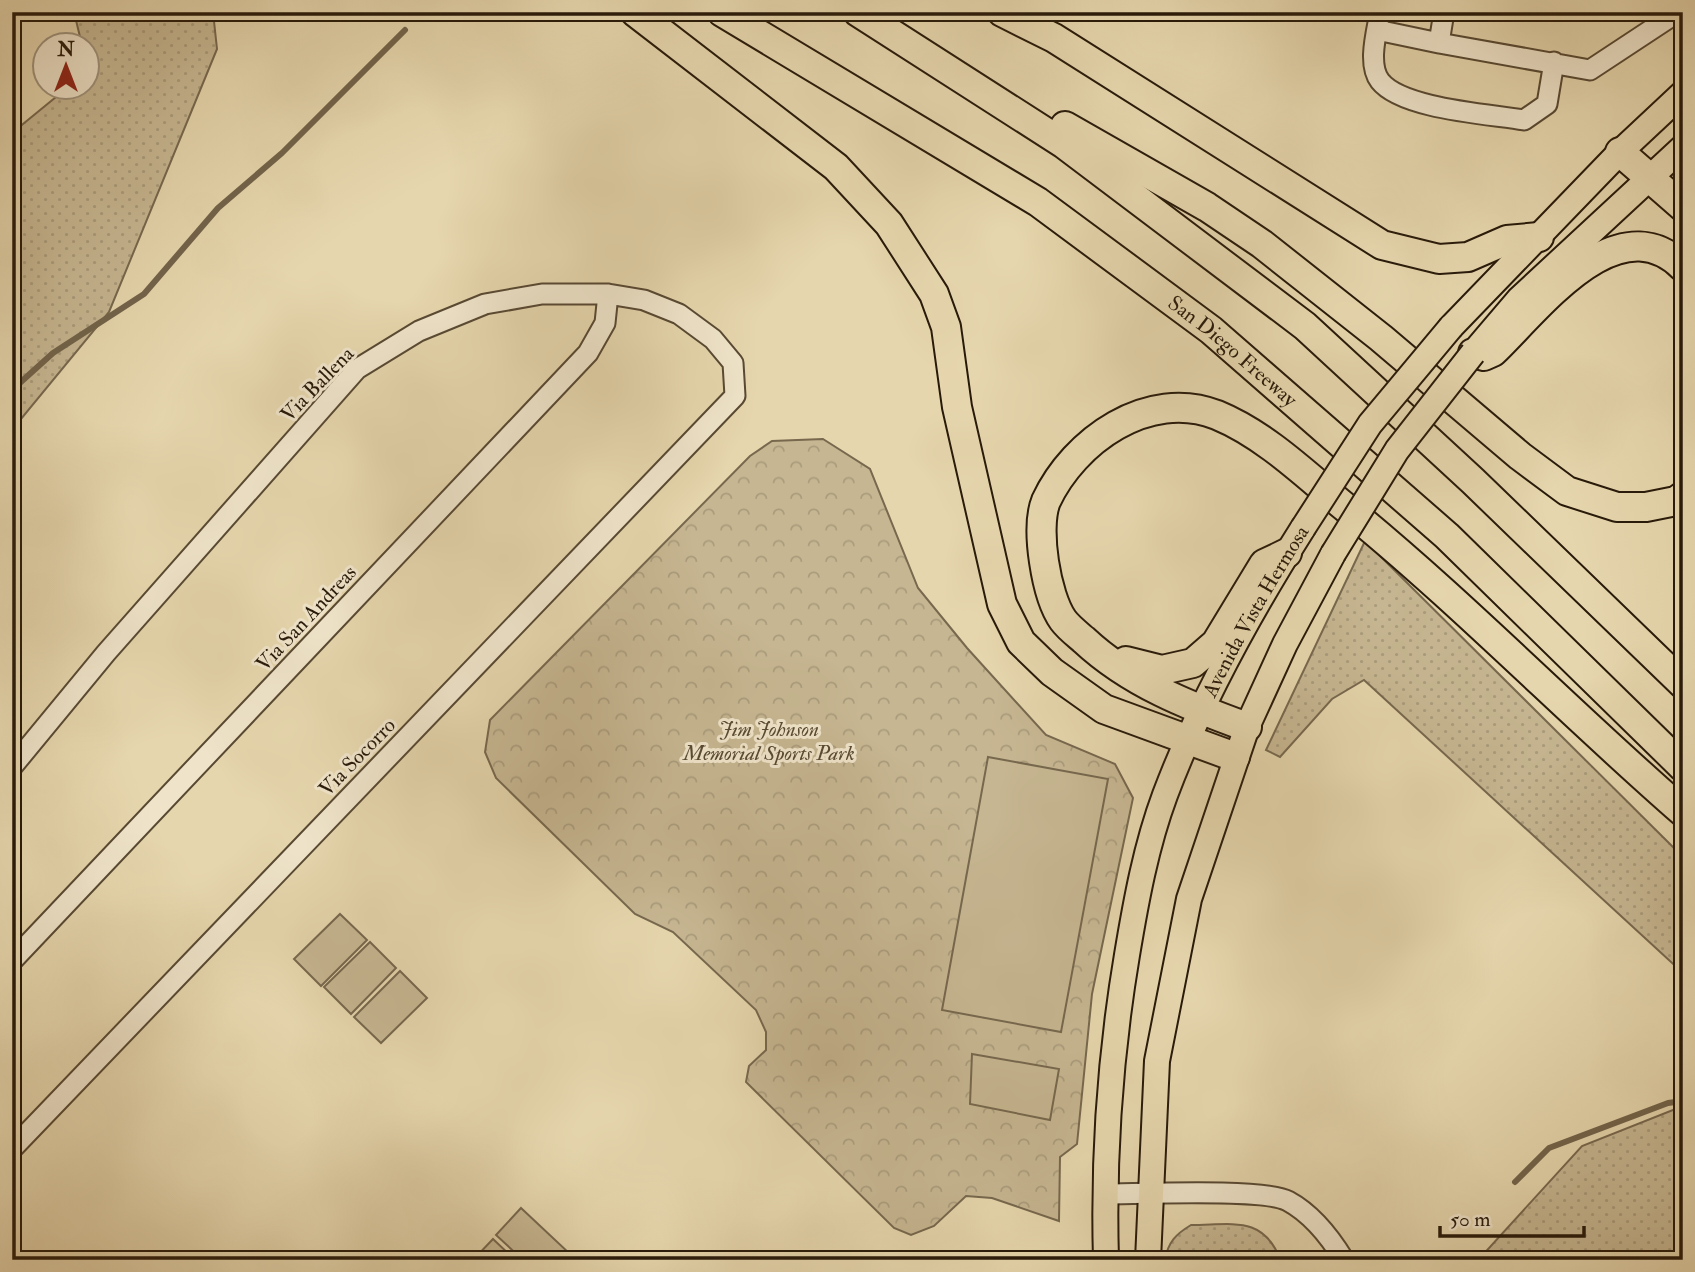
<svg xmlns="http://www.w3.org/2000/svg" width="1695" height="1272" viewBox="0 0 1695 1272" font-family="'IM FELL Double Pica',serif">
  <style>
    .grass { fill: url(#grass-dots); stroke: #77684e; stroke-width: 2 }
    .park { fill: url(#park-crowns); stroke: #77684e; stroke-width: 2 }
    .pitch { fill: #c6b691; stroke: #77684e; stroke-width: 2 }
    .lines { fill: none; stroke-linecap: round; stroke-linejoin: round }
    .stream { stroke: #73644b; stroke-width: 6 }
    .minor-casing { stroke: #584933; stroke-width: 23 }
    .major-casing { stroke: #281a0a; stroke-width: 28 }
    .highway-casing { stroke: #281a0a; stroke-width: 32 }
    .minor { stroke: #efe4ca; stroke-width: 19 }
    .major { stroke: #e6d6ad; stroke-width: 24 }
    .highway { stroke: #e6d6ad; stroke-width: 28 }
    .major-bridge-casing { stroke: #281a0a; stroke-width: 28; stroke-linecap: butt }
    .major-bridge { stroke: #e6d6ad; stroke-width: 24 }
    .labels { text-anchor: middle; stroke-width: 6; stroke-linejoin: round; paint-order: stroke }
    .street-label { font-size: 21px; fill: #281a0a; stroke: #efe4ca }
    .park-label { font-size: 21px; font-style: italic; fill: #574932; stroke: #efe4ca }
  </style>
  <defs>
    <pattern id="grass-dots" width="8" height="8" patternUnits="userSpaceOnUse" patternTransform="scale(1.75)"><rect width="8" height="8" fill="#c6b691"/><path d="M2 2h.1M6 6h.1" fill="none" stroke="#aa9c7c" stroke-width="1.8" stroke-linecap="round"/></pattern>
    <pattern id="park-crowns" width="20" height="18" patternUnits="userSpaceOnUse" patternTransform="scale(1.75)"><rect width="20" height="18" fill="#c6b691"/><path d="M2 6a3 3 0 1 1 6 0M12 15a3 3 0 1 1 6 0" fill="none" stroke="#aa9c7c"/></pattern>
  </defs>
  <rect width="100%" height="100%" fill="#e6d6ad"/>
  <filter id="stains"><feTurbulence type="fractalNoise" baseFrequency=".00286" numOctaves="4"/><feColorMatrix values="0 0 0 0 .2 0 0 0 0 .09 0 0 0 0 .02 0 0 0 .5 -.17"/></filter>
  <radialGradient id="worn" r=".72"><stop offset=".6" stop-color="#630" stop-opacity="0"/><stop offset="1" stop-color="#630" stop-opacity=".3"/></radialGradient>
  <!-- grass -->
  <path class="grass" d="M 74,12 L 213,12 L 217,49 L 109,312 L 12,430 L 12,133 L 67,88 L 88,88 L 88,46 L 82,45 Z
    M 1365,541 L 1683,857 L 1683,973 L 1364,680 L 1332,699 L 1280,757 L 1266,750 Z
    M 1683,1106 L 1683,1260 L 1479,1259 L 1582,1146 Z
    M 1191,1225 C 1232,1225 1263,1215 1280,1259 L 1165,1260 C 1168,1242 1176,1234 1191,1225 Z"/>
  <!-- park -->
  <path class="park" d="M 823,439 L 870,469 L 918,588 L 967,648 L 1046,735 L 1115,764 L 1133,798 L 1092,994 L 1077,1144 L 1060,1157 L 1059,1221 L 992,1198 L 966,1196 L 934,1226 L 911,1235 L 894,1228 L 746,1082 L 749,1066 L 766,1050 L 766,1032 L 756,1010 L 673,932 L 635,914 L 496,778 L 485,752 L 490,720 L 750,456 L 772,441 Z"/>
  <!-- pitch -->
  <path class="pitch" d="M 988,757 L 1108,779 L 1061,1032 L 942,1010 Z
    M 340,914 L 367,940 L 321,986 L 294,959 Z
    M 370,942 L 396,968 L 351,1014 L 324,987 Z
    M 400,971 L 427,998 L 381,1043 L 354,1017 Z
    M 972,1054 L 1059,1069 L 1050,1120 L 970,1104 Z
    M 521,1208 L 569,1253 L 563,1260 L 523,1260 L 496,1235 Z
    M 493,1239 L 515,1260 L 473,1260 Z"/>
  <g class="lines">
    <!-- stream -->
    <path class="stream" d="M 12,390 L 53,353 L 144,294 L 218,208 L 282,153 L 405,30
      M 1515,1182 L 1549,1148 L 1668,1103 L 1683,1101"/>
    <!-- minor casing -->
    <g class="minor-casing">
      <path id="minor" d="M 1380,12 C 1377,31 1367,64 1380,81 C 1402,109 1489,114 1524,120 L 1547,104 L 1554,62
        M 1377,30 L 1439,43 L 1444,12
        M 1439,43 L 1590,70 L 1678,12
        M 12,767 L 106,653 L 357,369 L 419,331 L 485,304 L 542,294 L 608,294 L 644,300 L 679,314 L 713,339 L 733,363 L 735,396 L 12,1149
        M 12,961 L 588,353 L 605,323 L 608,294
        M 1104,1194 C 1139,1194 1265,1188 1288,1201 C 1312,1214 1330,1237 1344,1260"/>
    </g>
    <!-- major casing -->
    <g class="major-casing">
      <g id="major">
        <path d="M 1451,327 L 1620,152 L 1683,93"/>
        <path d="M 1473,353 L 1519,299 L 1683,147"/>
        <path id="s1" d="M 1106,1260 C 1103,1157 1110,1056 1127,955 C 1136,901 1146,846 1165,795 C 1200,702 1250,612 1303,528"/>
        <path d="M 1148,1260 L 1157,1061 L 1189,899 L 1247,727 L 1285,644 L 1333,554"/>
      </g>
    </g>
    <!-- highway casing -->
    <g class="highway-casing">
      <g id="highway">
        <path d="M 635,12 L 836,167 L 889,224 L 934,294 L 946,327 L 957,407 L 1002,604 L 1021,642 L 1052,672 L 1104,709 L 1235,757"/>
        <path id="s2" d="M 722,12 L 1038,202 L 1211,330 L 1447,536 L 1683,767"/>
        <path d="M 858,12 L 1064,144 L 1305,326 L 1473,481 L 1683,684"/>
        <path d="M 1002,12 L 1054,38 L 1382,245 L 1439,259 L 1468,257 L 1507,240 L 1539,237"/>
        <path d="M 1065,126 L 1207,207 L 1262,244 L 1381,338 L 1520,456 L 1567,491 L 1617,507 L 1646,507 L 1676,501 L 1683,496"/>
        <path d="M 1620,152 L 1683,207"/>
        <path d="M 1473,353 L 1484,356 L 1493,352 C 1538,309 1617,202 1683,267"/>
        <path d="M 1126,661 L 1162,670 L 1193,663 L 1216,643 L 1264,564 L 1287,553"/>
        <path d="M 1247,727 C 1189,706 1130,683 1084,640 C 1077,634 1068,627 1063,620 C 1046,596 1035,528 1046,501 C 1074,441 1148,388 1217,415 C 1263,434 1302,471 1340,503 C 1460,600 1567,711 1683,812"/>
      </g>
    </g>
    <!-- minor -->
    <use href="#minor" class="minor"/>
    <!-- major -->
    <use href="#major" class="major"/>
    <!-- highway -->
    <use href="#highway" class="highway"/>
    <!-- major-bridge casing -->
    <g class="major-bridge-casing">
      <path id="major-bridge" d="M 1303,528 L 1370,424 L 1451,327
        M 1333,554 L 1397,450 L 1473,353"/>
    </g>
    <!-- major-bridge -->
    <use href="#major-bridge" class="major-bridge"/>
  </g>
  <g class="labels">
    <!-- street labels -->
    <g class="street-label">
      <text dy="7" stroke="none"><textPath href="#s2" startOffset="614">San Diego Freeway</textPath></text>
      <text transform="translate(317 384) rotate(-46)" y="7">Via Ballena</text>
      <text dy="7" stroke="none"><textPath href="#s1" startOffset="676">Avenida Vista Hermosa</textPath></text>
      <text transform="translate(306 618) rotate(-47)" y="7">Via San Andreas</text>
      <text transform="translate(357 757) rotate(-46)" y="7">Via Socorro</text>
    </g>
    <!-- park labels -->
    <g class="park-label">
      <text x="769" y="736">Jim Johnson<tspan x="769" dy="24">Memorial Sports Park</tspan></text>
    </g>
  </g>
  <!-- margin -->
  <rect width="1695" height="1272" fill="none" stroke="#e6d6ad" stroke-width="42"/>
  <rect x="14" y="14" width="1667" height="1244" fill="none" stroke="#281a0a" stroke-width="3.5"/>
  <rect x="21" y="21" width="1653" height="1230" fill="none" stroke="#281a0a" stroke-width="2"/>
  <!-- north arrow -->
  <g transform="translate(66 66)"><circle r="33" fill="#efe4ca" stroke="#9f937d" stroke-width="2"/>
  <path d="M0-5L12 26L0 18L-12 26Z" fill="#8f2418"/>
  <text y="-10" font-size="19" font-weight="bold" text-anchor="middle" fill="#281a0a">N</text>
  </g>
  <!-- scale -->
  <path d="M1440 1226v10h144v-10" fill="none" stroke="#281a0a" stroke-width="3.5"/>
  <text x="1450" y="1226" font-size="21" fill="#281a0a" stroke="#efe4ca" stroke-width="5" paint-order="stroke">50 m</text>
  <rect width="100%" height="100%" filter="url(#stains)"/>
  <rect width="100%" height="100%" fill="url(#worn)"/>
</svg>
